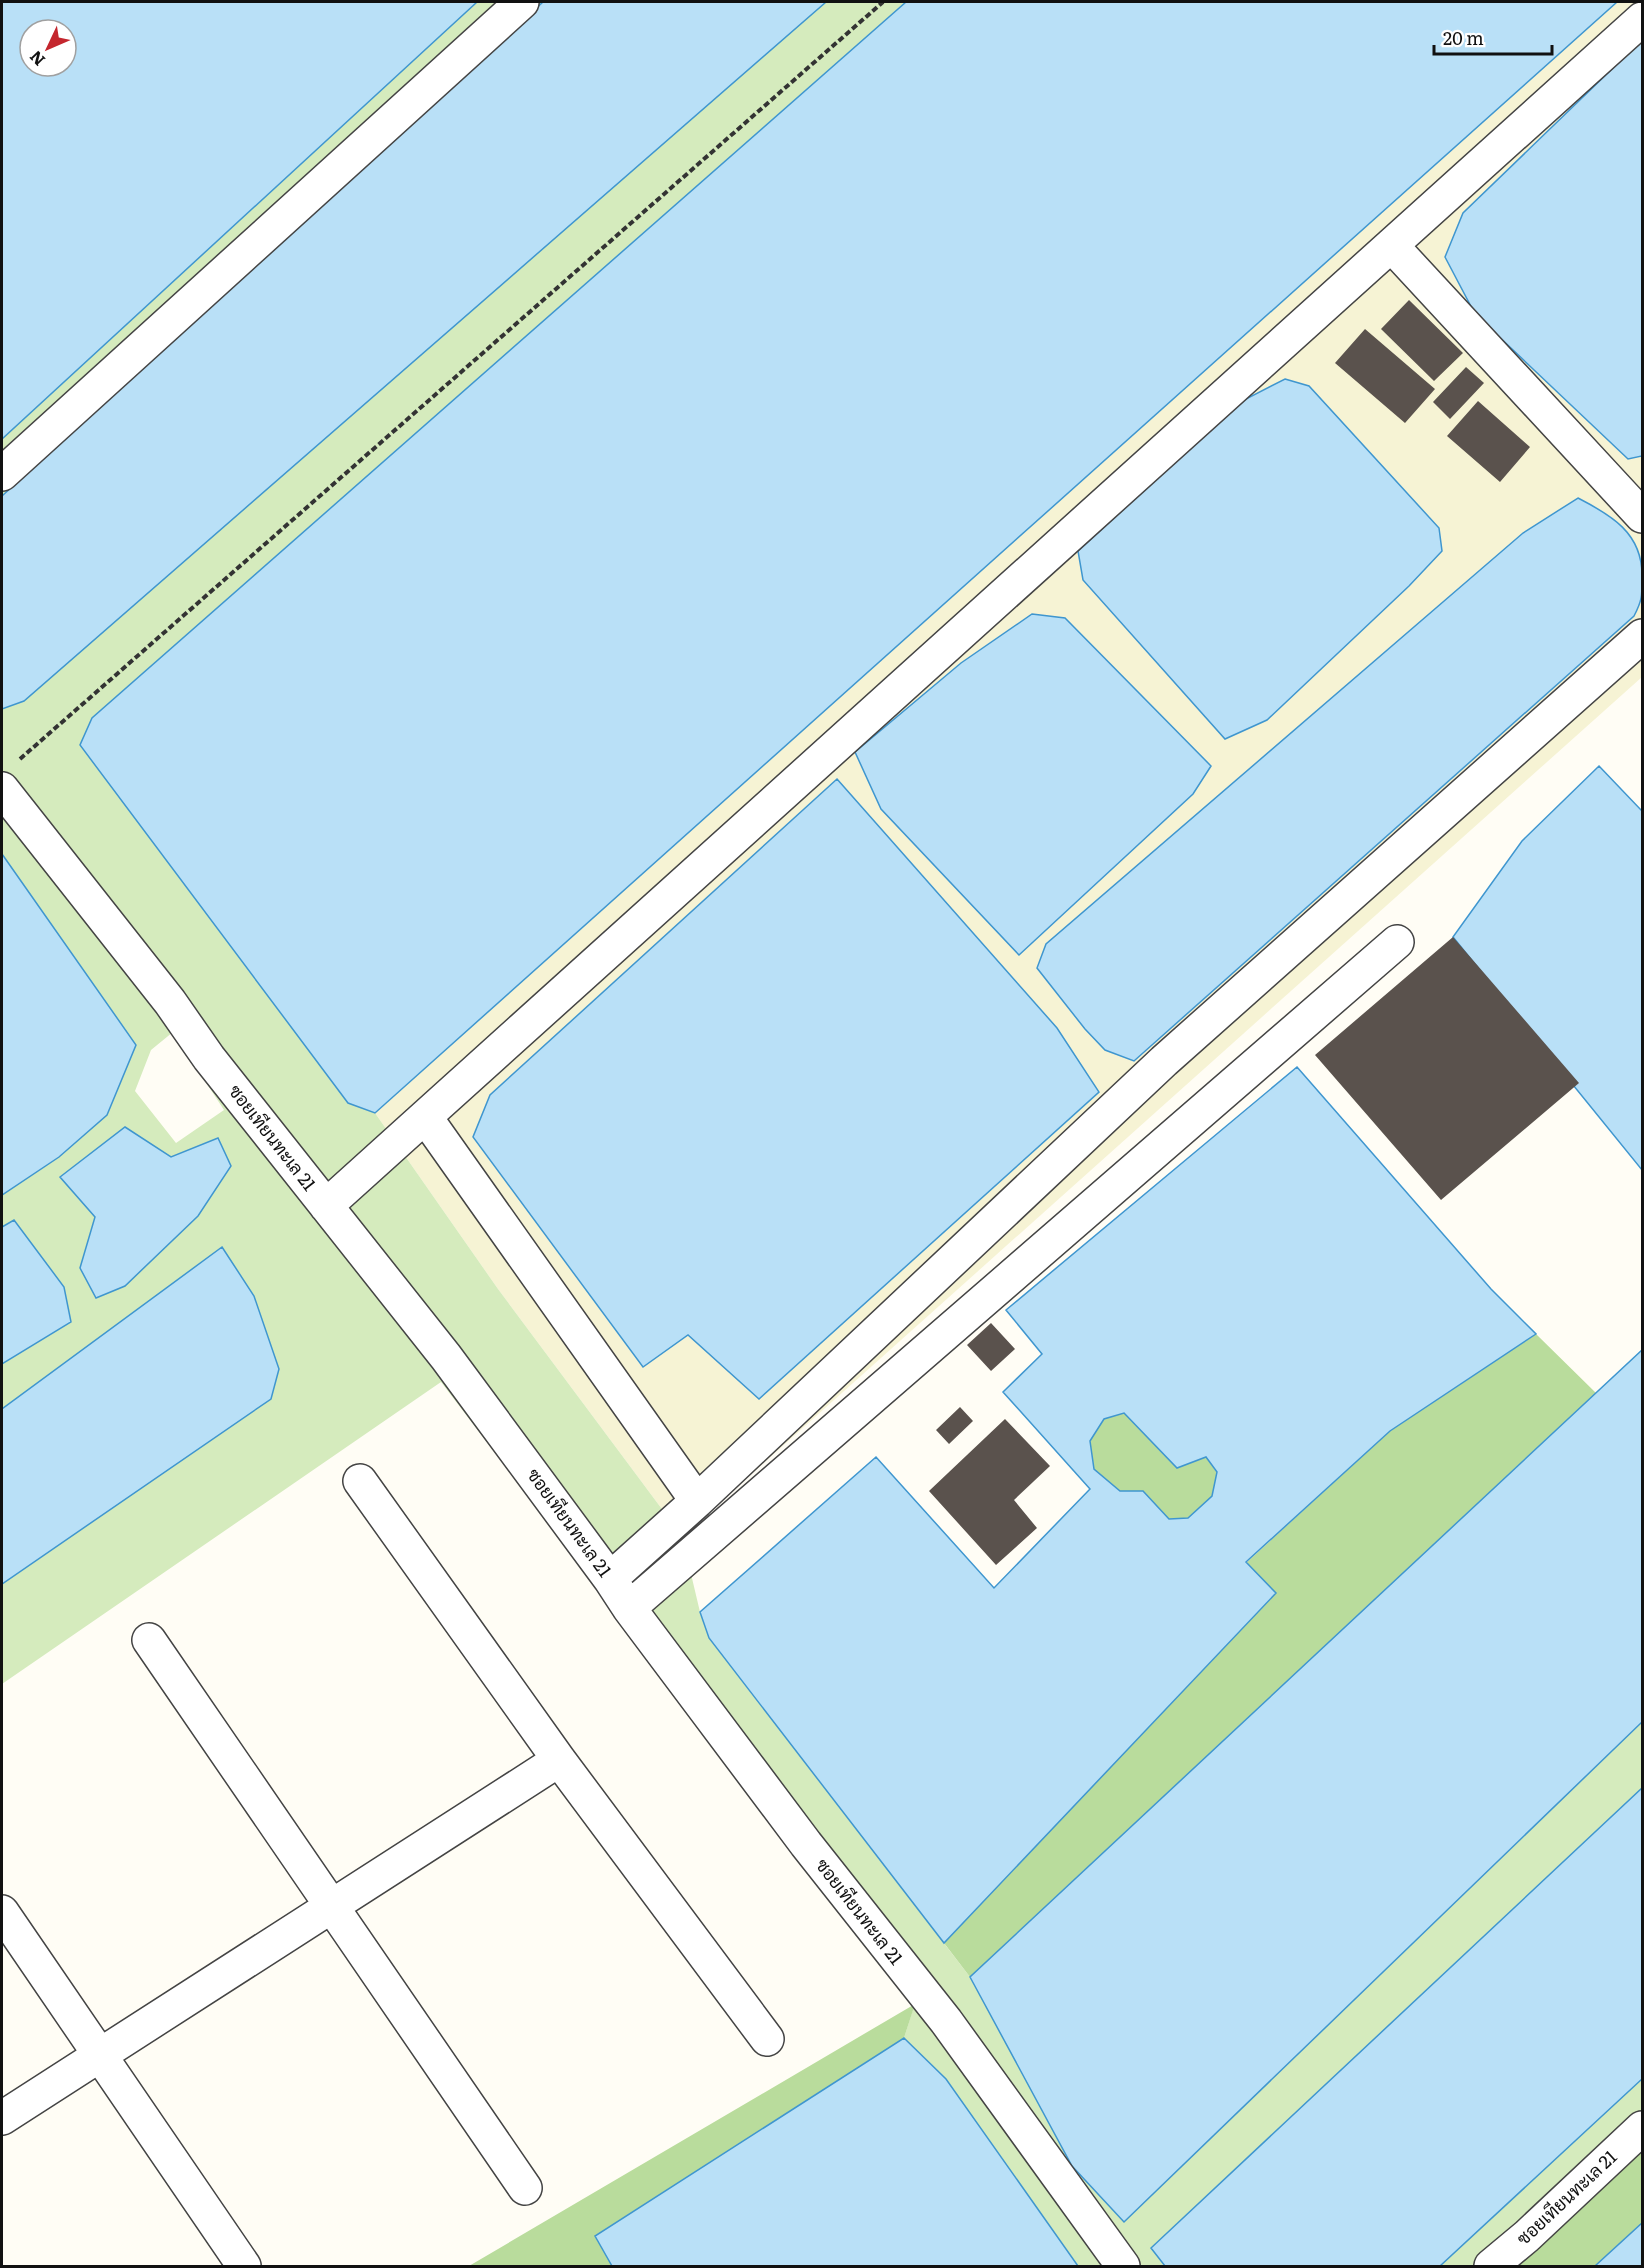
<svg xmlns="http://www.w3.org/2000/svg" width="1644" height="2268" viewBox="0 0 1644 2268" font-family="Literata,Sarabun,serif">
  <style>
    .farmland { fill: #f6f3d4 }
    .green { fill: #d5ebbd; fill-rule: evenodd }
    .forest { fill: #b9dc9c }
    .water { fill: #b9e0f7; stroke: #3f96cf; stroke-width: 1.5; fill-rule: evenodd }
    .building { fill: #5a524d }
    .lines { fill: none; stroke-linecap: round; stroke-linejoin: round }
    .minor-casing { stroke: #444; stroke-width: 36 }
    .path { stroke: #333; stroke-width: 4; stroke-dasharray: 6 3; stroke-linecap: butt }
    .minor { stroke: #fff; stroke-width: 33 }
    .labels { text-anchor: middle; stroke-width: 6; stroke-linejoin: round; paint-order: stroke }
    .street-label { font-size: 18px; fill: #111; stroke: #fff }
  </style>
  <rect width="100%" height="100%" fill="#fffdf5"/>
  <!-- farmland -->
  <path class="farmland" d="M 1617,2 L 1642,2 L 1642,677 L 682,1536 L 498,1289 L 375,1113 Z"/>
  <!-- green -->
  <path class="green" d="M 477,2 L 543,2 L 2,496 L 2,439 Z
    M 826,2 L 906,2 L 92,718 L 80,745 L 348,1103 L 375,1113 L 498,1289 L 682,1536 L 700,1612 L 709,1638 L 970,1977 L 1072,2166 L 1124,2222 L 1642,1722 L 1642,1788 L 1152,2247 L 1165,2266 L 1078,2266 L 946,2079 L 904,2038 L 915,2003 L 441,1382 L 2,1684 L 2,1584 L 167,1470 L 222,1247 L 2,1409 L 2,1364 L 71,1322 L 64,1287 L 14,1220 L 2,1227 L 2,1195 L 59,1157 L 107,1115 L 136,1045 L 2,854 L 2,709 L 24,701 ZM 173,1032 L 224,1110 L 176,1143 L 135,1091 L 151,1050 ZM 218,1138 L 80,1268 L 95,1217 L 171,1157 Z
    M 1642,2079 L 1642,2151 L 1513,2266 L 1440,2266 Z"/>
  <!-- forest -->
  <path class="forest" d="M 1536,1334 L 1596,1393 L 970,1977 L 944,1943 L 1275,1594 L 1246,1563 L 1390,1431 Z
    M 1124,1413 L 1177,1468 L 1206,1457 L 1217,1473 L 1212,1496 L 1188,1518 L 1169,1519 L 1143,1492 L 1120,1491 L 1094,1469 L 1090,1441 L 1104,1419 Z
    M 915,2004 L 904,2038 L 595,2236 L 612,2266 L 469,2266 Z
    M 1642,2151 L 1642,2223 L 1595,2266 L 1513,2266 Z"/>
  <!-- water -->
  <path class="water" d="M 2,2 L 477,2 L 2,439 ZM 30,30 L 66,30 L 66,66 L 30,66 Z
    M 543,2 L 826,2 L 24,701 L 2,709 L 2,496 Z
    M 906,2 L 1617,2 L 375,1113 L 348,1103 L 80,745 L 92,718 Z
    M 1642,40 L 1642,456 L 1628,459 L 1475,314 L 1445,257 L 1463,213 Z
    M 1285,379 L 1309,386 L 1439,528 L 1442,551 L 1409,586 L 1267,720 L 1225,739 L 1083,580 L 1078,551 L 1240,402 Z
    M 1578,498 C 1611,515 1642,533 1642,575 C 1642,594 1643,599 1634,616 L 1134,1061 L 1105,1050 L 1085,1029 L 1037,968 L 1046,944 L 1523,533 Z
    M 1032,614 L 1065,618 L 1211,766 L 1193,794 L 1019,955 L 881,809 L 855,752 L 961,663 Z
    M 1599,766 L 1642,811 L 1642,1170 L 1453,937 L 1522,841 Z
    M 837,779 L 1057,1028 L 1099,1092 L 759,1399 L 688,1335 L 643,1367 L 473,1137 L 490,1095 Z
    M 2,854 L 136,1045 L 107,1115 L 59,1157 L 2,1195 Z
    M 1297,1067 L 1491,1289 L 1536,1334 L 1390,1431 L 1246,1562 L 1276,1593 L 944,1943 L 709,1638 L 700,1612 L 876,1457 L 994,1588 L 1090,1489 L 1003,1392 L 1042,1354 L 1006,1310 ZM 1124,1413 L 1177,1468 L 1206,1457 L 1217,1472 L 1212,1496 L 1188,1518 L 1169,1519 L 1143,1491 L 1120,1491 L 1094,1469 L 1090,1441 L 1104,1419 Z
    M 125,1127 L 171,1157 L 218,1138 L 231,1166 L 198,1216 L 125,1286 L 96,1298 L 80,1268 L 95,1217 L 60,1177 Z
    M 14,1220 L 64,1287 L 71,1322 L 2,1364 L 2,1227 Z
    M 222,1247 L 254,1296 L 279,1369 L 271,1399 L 2,1584 L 2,1409 Z
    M 1642,1350 L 1642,1722 L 1124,2222 L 1072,2166 L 970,1977 Z
    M 1642,1788 L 1642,2079 L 1440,2266 L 1165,2266 L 1151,2248 Z
    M 904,2038 L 946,2079 L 1078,2266 L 612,2266 L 595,2236 Z
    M 1642,2223 L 1642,2266 L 1595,2266 Z"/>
  <!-- building -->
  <path class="building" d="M 1409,300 L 1463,353 L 1434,381 L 1381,329 Z
    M 1365,329 L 1435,389 L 1405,423 L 1335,363 Z
    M 1466,367 L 1484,383 L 1450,419 L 1433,402 Z
    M 1478,401 L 1530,447 L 1500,482 L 1447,436 Z
    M 1453,937 L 1579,1083 L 1441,1200 L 1315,1055 Z
    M 991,1323 L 1015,1349 L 991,1371 L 967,1345 Z
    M 960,1407 L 973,1421 L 949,1444 L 936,1430 Z
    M 1005,1419 L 1050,1466 L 1014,1500 L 1037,1528 L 996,1565 L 929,1491 Z"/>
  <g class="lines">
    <!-- minor casing -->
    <g class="minor-casing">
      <path id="minor" d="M 1392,246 L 1642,516
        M 2,474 L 522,2
        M 2,789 L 170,1002 L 209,1058 L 446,1357 L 610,1579 L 629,1608 L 806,1844 L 946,2021 L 1123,2266
        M 426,1118 L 697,1501
        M 326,1206 L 1642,19
        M 360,1481 L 559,1760 L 767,2039
        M 610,1579 L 697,1501 L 1164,1061 L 1642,636
        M 629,1608 L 1397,942
        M 149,1640 L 525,2188
        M 2,1912 L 244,2266
        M 2,2118 L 559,1760
        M 1491,2266 L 1527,2236 L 1642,2128"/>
    </g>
    <!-- path -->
    <path class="path" d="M 20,759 L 883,2"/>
    <!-- minor -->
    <use href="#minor" class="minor"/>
  </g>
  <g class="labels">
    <!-- street labels -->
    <g class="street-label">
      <text transform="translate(272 1138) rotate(52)" y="6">ซอยเทียนทะเล 21</text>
      <text transform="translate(569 1523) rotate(54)" y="6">ซอยเทียนทะเล 21</text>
      <text transform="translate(859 1912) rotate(52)" y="6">ซอยเทียนทะเล 21</text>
      <text transform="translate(1567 2198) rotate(-43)" y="6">ซอยเทียนทะเล 21</text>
    </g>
  </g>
  <!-- border -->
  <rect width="1644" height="2268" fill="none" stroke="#111111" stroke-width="6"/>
  <!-- north arrow -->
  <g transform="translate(48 48) rotate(226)"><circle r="28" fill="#ffffff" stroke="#a0a0a0" stroke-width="1.5"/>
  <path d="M0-4.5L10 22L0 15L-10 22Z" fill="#c4262e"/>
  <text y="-9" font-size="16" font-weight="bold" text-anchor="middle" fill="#111111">N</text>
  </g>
  <!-- scale -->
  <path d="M1434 45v9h118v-9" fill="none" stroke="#111111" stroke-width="3"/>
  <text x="1443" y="45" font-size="18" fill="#111111" stroke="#ffffff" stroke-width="4.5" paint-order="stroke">20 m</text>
</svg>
